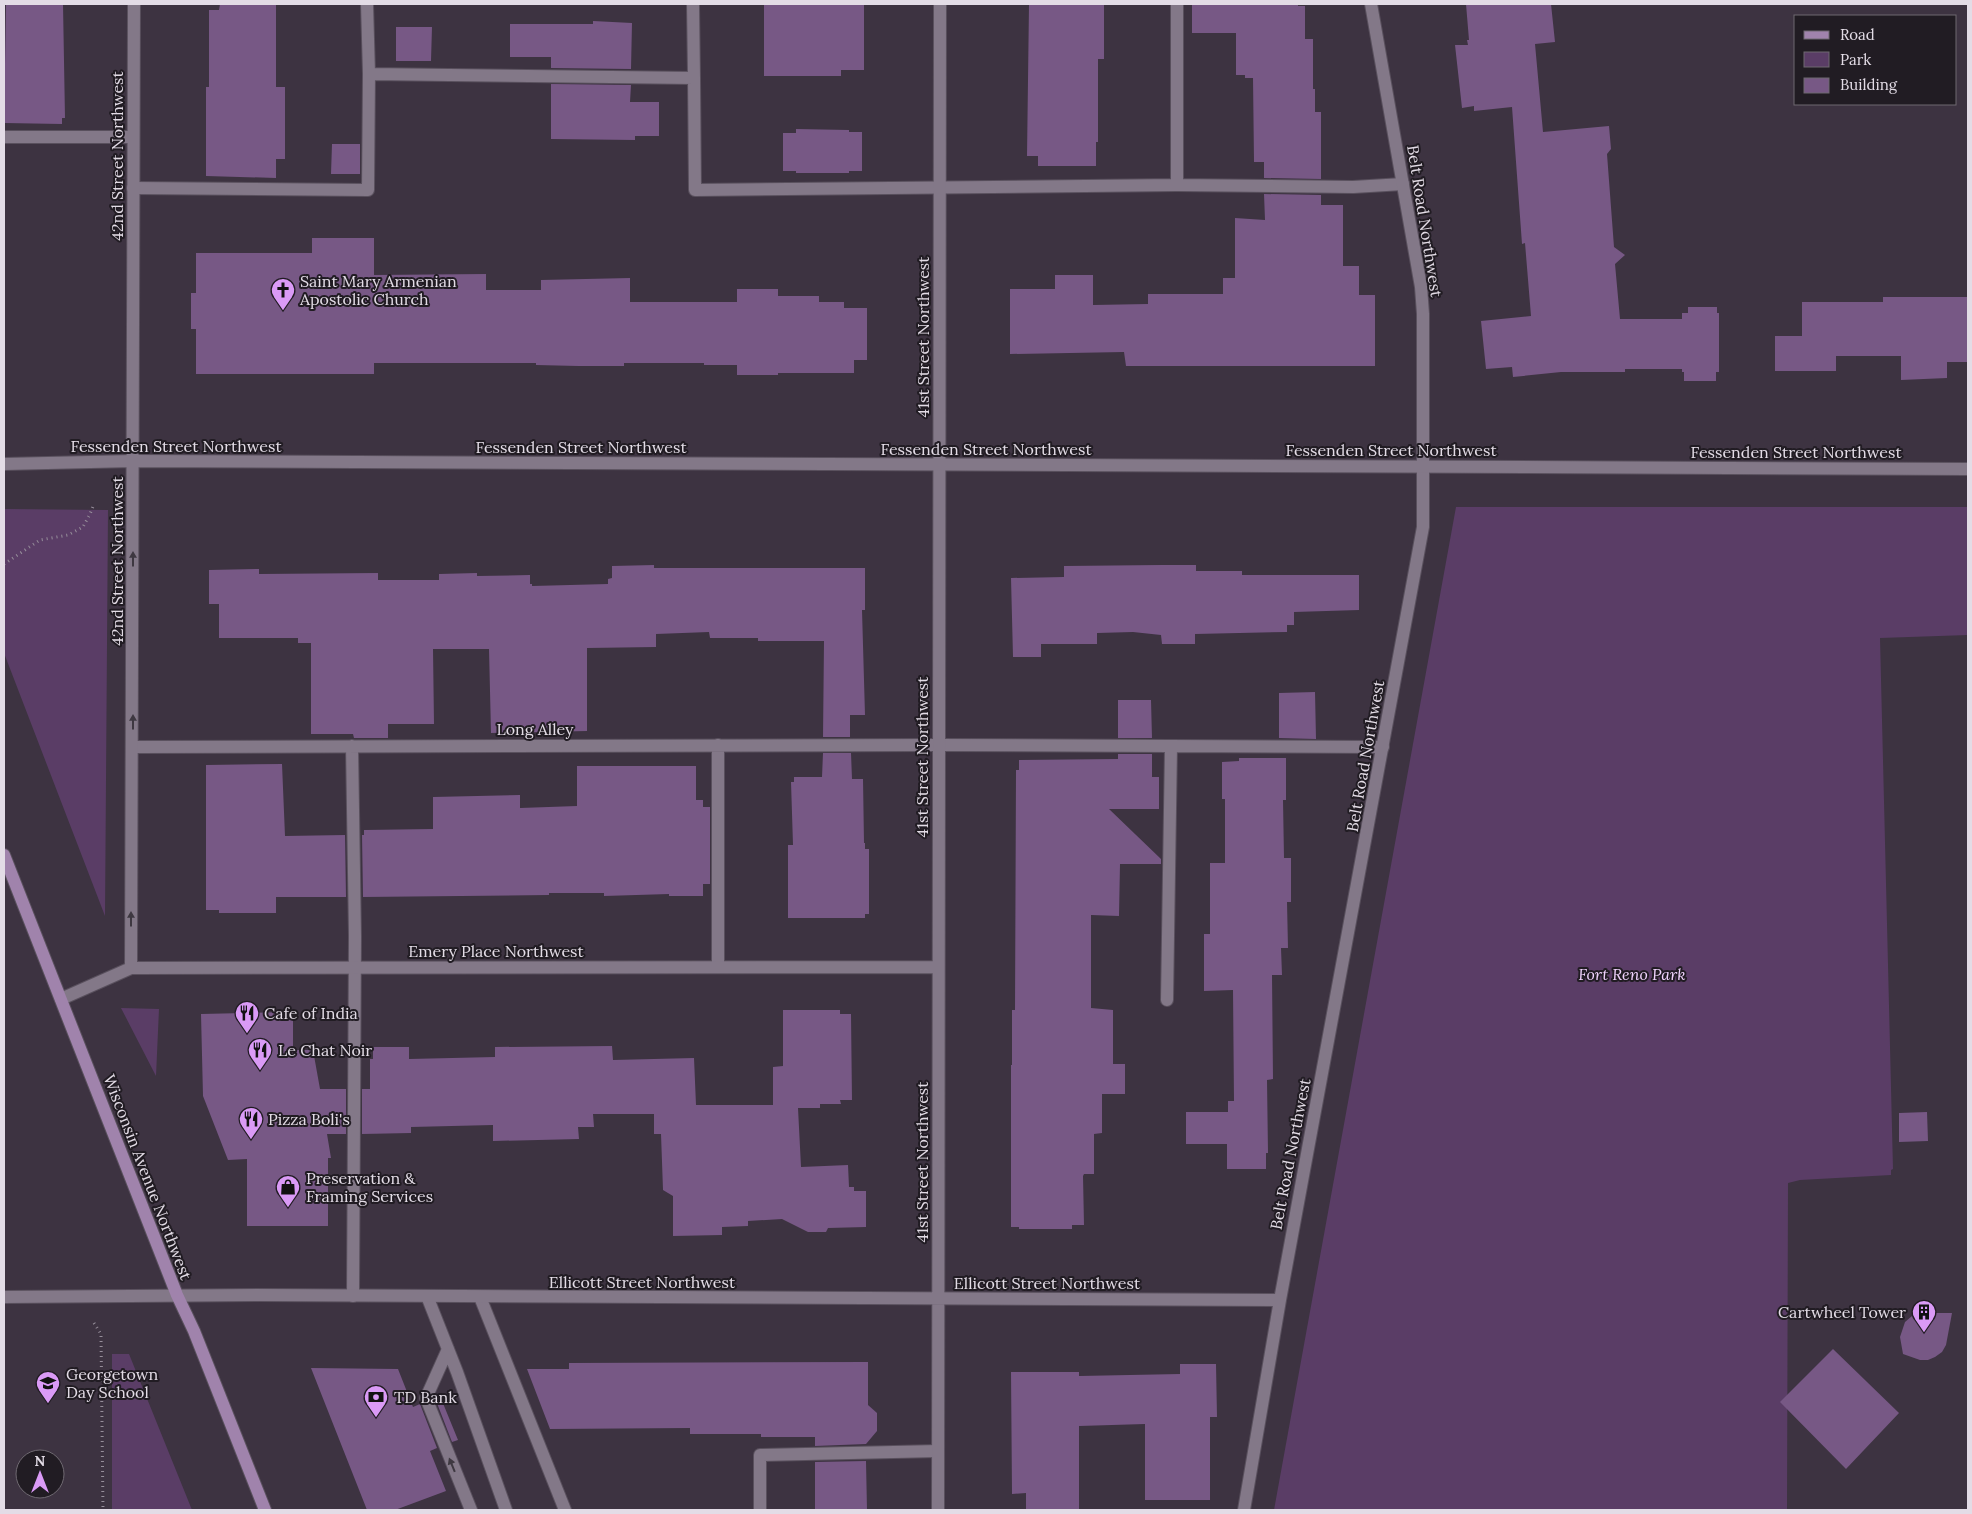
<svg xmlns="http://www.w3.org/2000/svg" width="1972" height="1514" viewBox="0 0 1972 1514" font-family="Lora,serif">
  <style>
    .green { fill: #5a3d66 }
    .building { fill: #775885 }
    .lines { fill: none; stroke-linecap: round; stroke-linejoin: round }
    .service-casing { stroke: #59505d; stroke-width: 14 }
    .minor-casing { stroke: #59505d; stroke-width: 14 }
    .tertiary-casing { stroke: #59505d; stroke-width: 14 }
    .primary-casing { stroke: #59505d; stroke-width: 14 }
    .path { stroke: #968e9a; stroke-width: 3; stroke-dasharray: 1 4; stroke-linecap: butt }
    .service { stroke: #837888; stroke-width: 12 }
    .minor { stroke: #837888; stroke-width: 12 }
    .tertiary { stroke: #837888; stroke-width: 12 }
    .primary { stroke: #a083ac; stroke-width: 12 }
    .oneway { fill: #3e3841 }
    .labels { text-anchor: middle; stroke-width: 4; stroke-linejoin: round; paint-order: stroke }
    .street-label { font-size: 16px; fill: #e3dce6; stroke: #211c23 }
    .poi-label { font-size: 16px; fill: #e3dce6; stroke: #211c23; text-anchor: start }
    .park-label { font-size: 16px; font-style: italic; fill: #f0d3fd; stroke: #211c23 }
  </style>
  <rect width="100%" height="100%" fill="#3d3341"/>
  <!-- green -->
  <path class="green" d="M 1456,507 L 1968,507 L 1968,635 L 1880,638 L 1893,1169 L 1891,1170 L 1891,1175 L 1800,1180 L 1788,1183 L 1787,1510 L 1274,1510 Z
    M 4,509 L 108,510 L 105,916 L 4,653 Z
    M 121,1008 L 159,1009 L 156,1076 Z
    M 129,1354 L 192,1510 L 112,1510 L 112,1354 Z"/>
  <!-- building -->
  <path class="building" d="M 6,4 L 63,4 L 65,118 L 62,118 L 62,124 L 4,123 Z
    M 220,4 L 276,4 L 276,87 L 285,87 L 285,159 L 276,159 L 276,178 L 206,176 L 206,87 L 209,87 L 209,10 L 219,10 Z
    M 764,4 L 864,4 L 864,70 L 841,70 L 841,76 L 764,76 Z
    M 1029,4 L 1104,4 L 1104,59 L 1098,59 L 1098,142 L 1096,142 L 1096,166 L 1038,166 L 1038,156 L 1027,156 Z
    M 1192,4 L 1298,4 L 1298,6 L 1305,6 L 1305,39 L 1313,39 L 1313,89 L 1315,89 L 1315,112 L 1321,112 L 1321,179 L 1264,178 L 1264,162 L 1254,162 L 1253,78 L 1245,78 L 1245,75 L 1236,75 L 1236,33 L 1192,33 Z
    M 1466,4 L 1551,4 L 1555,42 L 1535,44 L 1543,132 L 1609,126 L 1611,149 L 1607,154 L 1614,247 L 1625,255 L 1615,264 L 1620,319 L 1682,319 L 1682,313 L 1688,313 L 1688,307 L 1717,307 L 1717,313 L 1719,313 L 1719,372 L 1716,372 L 1716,381 L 1684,381 L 1684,372 L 1682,372 L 1682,369 L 1625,369 L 1625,372 L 1561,372 L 1513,377 L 1512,367 L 1486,369 L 1481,321 L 1531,316 L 1525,243 L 1522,244 L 1512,107 L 1474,111 L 1474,106 L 1462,108 L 1455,45 L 1468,45 L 1467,40 L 1469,40 Z
    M 593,21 L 632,23 L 631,69 L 551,68 L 551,57 L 510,57 L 510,24 L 593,24 Z
    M 396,27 L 432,27 L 431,61 L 396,61 Z
    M 551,84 L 631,85 L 630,102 L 659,102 L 659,136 L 635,136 L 635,140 L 551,139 Z
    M 796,129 L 849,130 L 849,132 L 862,132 L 862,171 L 849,171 L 849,173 L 796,173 L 796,171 L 783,171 L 783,133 L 796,133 Z
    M 332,144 L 360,144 L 360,174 L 331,174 Z
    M 1264,194 L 1321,195 L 1321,205 L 1343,205 L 1343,266 L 1359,266 L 1359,295 L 1375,295 L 1375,366 L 1126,366 L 1124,352 L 1010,354 L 1010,289 L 1055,289 L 1055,275 L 1093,275 L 1093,305 L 1148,304 L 1148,294 L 1223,294 L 1223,278 L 1235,278 L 1235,218 L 1265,220 Z
    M 312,238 L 374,238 L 374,275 L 486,274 L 486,290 L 541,290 L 541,280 L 630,278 L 630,302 L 737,302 L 737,289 L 778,289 L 778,296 L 819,296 L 819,302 L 844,302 L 844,308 L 867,308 L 867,360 L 854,360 L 854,373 L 778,373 L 778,375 L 737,375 L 737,365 L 704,365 L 704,363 L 624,363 L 624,366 L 578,366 L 536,365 L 536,363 L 374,363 L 374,374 L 196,374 L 196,329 L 191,329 L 191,293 L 196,293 L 196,253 L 312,253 Z
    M 1883,297 L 1968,297 L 1968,362 L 1947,362 L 1947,378 L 1901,380 L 1901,356 L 1836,356 L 1836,371 L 1775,371 L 1775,336 L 1802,336 L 1802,302 L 1883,302 Z
    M 654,565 L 654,568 L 865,568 L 865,610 L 862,610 L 865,715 L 850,715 L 850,737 L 823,737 L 824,641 L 758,641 L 758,638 L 710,638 L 709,632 L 656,634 L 656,647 L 587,648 L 587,731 L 491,733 L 489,649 L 433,649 L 434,724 L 388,724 L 388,738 L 354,738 L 353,734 L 311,734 L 311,643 L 298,643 L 298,638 L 219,638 L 219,604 L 209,604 L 209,570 L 259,569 L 259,574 L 378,573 L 378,580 L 439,580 L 439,574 L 477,573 L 477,576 L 530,575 L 530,584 L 532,584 L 532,586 L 608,584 L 608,579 L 612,578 L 612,566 Z
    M 1161,565 L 1196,565 L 1196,571 L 1242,571 L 1242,575 L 1359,575 L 1359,610 L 1294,612 L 1294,625 L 1287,625 L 1287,632 L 1195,634 L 1195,644 L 1162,644 L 1161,635 L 1133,632 L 1097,633 L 1097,644 L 1041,644 L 1041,657 L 1013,657 L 1011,578 L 1064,577 L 1064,566 Z
    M 1315,692 L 1316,739 L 1279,738 L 1279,693 Z
    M 1118,700 L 1151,700 L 1152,738 L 1118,738 Z
    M 823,753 L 851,753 L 852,779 L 863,779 L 864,843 L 865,843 L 865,849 L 869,849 L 869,914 L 865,914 L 865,918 L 788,918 L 788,845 L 793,845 L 791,782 L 794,782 L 794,777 L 822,777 Z
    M 1118,754 L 1152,754 L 1152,777 L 1159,777 L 1159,809 L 1109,809 L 1161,859 L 1161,864 L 1120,864 L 1119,916 L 1091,915 L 1091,1008 L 1113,1010 L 1113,1064 L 1125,1064 L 1125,1094 L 1102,1094 L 1102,1133 L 1094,1134 L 1094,1174 L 1084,1174 L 1083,1176 L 1084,1225 L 1072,1225 L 1072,1229 L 1019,1229 L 1019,1227 L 1011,1227 L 1011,1065 L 1012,1065 L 1012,1010 L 1015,1010 L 1016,770 L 1019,770 L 1019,760 L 1118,759 Z
    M 1239,758 L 1286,758 L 1286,800 L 1283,800 L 1284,858 L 1291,858 L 1291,902 L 1287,902 L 1288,948 L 1281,948 L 1282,975 L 1272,975 L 1273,1079 L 1267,1080 L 1268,1153 L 1266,1153 L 1266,1169 L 1227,1169 L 1227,1144 L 1186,1144 L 1186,1112 L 1228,1112 L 1228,1101 L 1234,1101 L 1233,990 L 1204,991 L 1204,934 L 1210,934 L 1210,863 L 1225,863 L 1225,799 L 1222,799 L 1222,762 L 1239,761 Z
    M 282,764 L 285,836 L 345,835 L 346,897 L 276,897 L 276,913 L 219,913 L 219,910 L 206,910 L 206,765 Z
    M 577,766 L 696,766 L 696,800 L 703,800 L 703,807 L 710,807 L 710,884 L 703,884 L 703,896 L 669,896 L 669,894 L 604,896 L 604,893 L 549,893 L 549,895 L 363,897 L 362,835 L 364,835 L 364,830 L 433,829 L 433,797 L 520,795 L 520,808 L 577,806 Z
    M 783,1010 L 840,1010 L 840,1014 L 851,1014 L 852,1100 L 840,1100 L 841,1104 L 820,1104 L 820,1108 L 798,1108 L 801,1167 L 848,1165 L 849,1187 L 854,1187 L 854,1191 L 866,1191 L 866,1227 L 828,1228 L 826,1232 L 808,1232 L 782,1219 L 748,1221 L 748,1226 L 722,1227 L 722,1235 L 673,1236 L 673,1196 L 663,1190 L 661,1134 L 654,1134 L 654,1114 L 593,1114 L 594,1127 L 578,1127 L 579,1139 L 493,1141 L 493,1125 L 411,1127 L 411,1133 L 362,1134 L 362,1089 L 370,1089 L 370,1059 L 373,1059 L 373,1047 L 409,1047 L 409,1059 L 495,1057 L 495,1047 L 612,1046 L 613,1060 L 694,1058 L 696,1105 L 773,1105 L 773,1067 L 783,1066 Z
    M 290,1012 L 290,1018 L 293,1018 L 293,1050 L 313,1050 L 320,1089 L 346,1089 L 346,1134 L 327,1134 L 331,1158 L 328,1158 L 328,1226 L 247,1226 L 247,1159 L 228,1160 L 203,1096 L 201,1014 Z
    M 1927,1112 L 1928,1141 L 1899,1142 L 1899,1113 Z
    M 1920,1313 L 1952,1313 L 1946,1345 L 1942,1352 L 1935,1357 L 1928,1360 L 1920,1360 L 1903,1354 L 1900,1337 L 1905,1322 L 1912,1316 Z
    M 1833,1349 L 1899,1413 L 1846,1469 L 1780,1402 Z
    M 868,1362 L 868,1405 L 877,1413 L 877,1431 L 866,1444 L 815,1446 L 815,1437 L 761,1437 L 761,1434 L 690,1434 L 690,1428 L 550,1429 L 527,1369 L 569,1369 L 569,1363 Z
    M 1180,1364 L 1216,1364 L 1217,1417 L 1210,1417 L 1210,1500 L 1145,1500 L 1145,1424 L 1079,1426 L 1079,1510 L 1026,1510 L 1026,1493 L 1012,1494 L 1011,1372 L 1079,1372 L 1079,1376 L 1180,1374 Z
    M 311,1368 L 398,1369 L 413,1407 L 420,1404 L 437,1448 L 430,1451 L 446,1491 L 395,1510 L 367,1510 Z
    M 440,1396 L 458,1440 L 452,1442 L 435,1398 Z
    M 866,1461 L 867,1510 L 815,1510 L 815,1462 Z"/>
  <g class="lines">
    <!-- service casing -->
    <g class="service-casing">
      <path id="service" d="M 693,4 L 694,78
        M 1177,4 L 1177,185
        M 369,74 L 694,78 L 695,190 L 1177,185 L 1353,187 L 1403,184
        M 4,137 L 133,137
        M 133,188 L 368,190 L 369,74 L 367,4
        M 718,745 L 718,967
        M 352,746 L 355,936 L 353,1296
        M 133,747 L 938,745 L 1383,747
        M 1167,1000 L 1171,746
        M 427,1296 L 457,1372 L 506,1510
        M 480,1297 L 565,1510
        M 448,1349 L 426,1398 L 471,1510
        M 760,1510 L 760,1455 L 938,1451"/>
    </g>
    <!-- minor casing -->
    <g class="minor-casing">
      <path id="minor" d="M 131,968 L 134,4
        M 61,999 L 131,968 L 938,967
        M 4,1297 L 258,1295 L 1280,1300
        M 938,1510 L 940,4
        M 1244,1510 L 1280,1300 L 1423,527 L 1423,314 L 1421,287 L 1371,4"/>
    </g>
    <!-- tertiary casing -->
    <g class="tertiary-casing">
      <path id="tertiary" d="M 4,464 L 133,461 L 1968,469"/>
    </g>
    <!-- primary casing -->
    <g class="primary-casing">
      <path id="primary" d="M 4,855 L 177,1295 L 194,1331 L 265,1510"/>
    </g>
    <!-- path -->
    <path class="path" d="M 4,564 L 40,540 L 68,535 L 83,527 L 90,514 L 94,504
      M 94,1323 L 101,1334 L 103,1510"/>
    <!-- service -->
    <use href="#service" class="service"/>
    <!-- minor -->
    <use href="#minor" class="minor"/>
    <!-- tertiary -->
    <use href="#tertiary" class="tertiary"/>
    <!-- primary -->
    <use href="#primary" class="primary"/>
  </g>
  <!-- one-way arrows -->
  <defs><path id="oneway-solid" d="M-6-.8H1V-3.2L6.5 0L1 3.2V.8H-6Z" transform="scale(1.25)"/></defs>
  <g class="oneway">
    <use href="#oneway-solid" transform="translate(133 559) rotate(-90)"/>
    <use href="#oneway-solid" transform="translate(133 722) rotate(-90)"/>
    <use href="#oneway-solid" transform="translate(131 919) rotate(-90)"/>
    <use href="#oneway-solid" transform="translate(452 1465) rotate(-112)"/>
  </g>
  <!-- icons -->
  <defs>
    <g id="church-pin" transform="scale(1.25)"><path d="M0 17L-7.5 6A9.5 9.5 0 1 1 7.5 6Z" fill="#da9af6" stroke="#211c23"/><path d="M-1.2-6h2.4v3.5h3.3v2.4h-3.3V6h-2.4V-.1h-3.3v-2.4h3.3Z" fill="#111"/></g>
    <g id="restaurant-pin" transform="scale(1.25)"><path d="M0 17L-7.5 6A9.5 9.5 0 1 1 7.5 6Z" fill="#da9af6" stroke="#211c23"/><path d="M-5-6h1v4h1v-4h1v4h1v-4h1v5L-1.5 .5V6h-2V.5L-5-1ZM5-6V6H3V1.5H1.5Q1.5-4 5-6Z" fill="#111"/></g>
    <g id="shop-pin" transform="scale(1.25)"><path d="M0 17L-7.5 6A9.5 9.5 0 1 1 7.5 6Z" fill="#da9af6" stroke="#211c23"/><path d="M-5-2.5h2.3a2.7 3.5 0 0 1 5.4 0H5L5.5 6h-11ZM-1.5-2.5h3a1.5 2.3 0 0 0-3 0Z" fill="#111"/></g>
    <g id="building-pin" transform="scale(1.25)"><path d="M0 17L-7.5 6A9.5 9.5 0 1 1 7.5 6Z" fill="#da9af6" stroke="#211c23"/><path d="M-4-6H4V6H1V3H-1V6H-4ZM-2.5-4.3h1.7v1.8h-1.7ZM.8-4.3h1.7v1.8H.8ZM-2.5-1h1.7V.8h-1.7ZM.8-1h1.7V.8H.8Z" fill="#111"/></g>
    <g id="school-pin" transform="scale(1.25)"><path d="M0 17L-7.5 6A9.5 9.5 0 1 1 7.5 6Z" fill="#da9af6" stroke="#211c23"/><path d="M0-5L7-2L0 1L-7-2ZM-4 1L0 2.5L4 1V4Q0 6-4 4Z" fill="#111"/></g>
    <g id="bank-pin" transform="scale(1.25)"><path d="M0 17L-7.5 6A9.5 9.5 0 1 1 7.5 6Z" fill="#da9af6" stroke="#211c23"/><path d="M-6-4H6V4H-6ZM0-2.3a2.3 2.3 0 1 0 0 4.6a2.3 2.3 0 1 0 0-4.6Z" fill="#111"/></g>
  </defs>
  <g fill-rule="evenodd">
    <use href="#church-pin" x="283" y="290"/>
    <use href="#restaurant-pin" x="247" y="1013"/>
    <use href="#restaurant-pin" x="260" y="1050"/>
    <use href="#restaurant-pin" x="251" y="1119"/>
    <use href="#shop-pin" x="288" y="1187"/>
    <use href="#building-pin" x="1924" y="1312"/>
    <use href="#school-pin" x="48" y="1383"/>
    <use href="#bank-pin" x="376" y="1397"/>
  </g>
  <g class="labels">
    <!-- street labels -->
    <g class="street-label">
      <text transform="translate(117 156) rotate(-90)" y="6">42nd Street Northwest</text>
      <text transform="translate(1425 221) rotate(81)" y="6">Belt Road Northwest</text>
      <text transform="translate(923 337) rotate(-90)" y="6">41st Street Northwest</text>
      <text x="176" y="452">Fessenden Street Northwest</text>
      <text x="581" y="453">Fessenden Street Northwest</text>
      <text x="986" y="455">Fessenden Street Northwest</text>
      <text x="1391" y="456">Fessenden Street Northwest</text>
      <text x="1796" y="458">Fessenden Street Northwest</text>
      <text transform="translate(117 561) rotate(-90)" y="6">42nd Street Northwest</text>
      <text x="535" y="735">Long Alley</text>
      <text transform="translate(1365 756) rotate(-80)" y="6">Belt Road Northwest</text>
      <text transform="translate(922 757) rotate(-90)" y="6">41st Street Northwest</text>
      <text x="496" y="957">Emery Place Northwest</text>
      <text transform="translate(1290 1154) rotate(-79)" y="6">Belt Road Northwest</text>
      <text transform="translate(922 1162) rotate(-90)" y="6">41st Street Northwest</text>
      <text transform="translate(148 1177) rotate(69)" y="6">Wisconsin Avenue Northwest</text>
      <text x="642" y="1288">Ellicott Street Northwest</text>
      <text x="1047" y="1289">Ellicott Street Northwest</text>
    </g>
    <!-- poi labels -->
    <g class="poi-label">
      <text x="300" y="287">Saint Mary Armenian<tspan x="300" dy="18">Apostolic Church</tspan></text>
      <text x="264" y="1019">Cafe of India</text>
      <text x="278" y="1056">Le Chat Noir</text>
      <text x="268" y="1125">Pizza Boli's</text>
      <text x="306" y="1184">Preservation &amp;<tspan x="306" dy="18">Framing Services</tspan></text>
      <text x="1906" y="1318" text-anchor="end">Cartwheel Tower</text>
      <text x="66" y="1380">Georgetown<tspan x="66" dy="18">Day School</tspan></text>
      <text x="394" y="1403">TD Bank</text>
    </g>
    <!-- park labels -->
    <g class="park-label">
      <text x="1632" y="980">Fort Reno Park</text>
    </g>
  </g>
  <!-- border -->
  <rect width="1972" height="1514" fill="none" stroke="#e3dce6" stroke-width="10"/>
  <!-- legend -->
  <rect x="1794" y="15" width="162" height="90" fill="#211c23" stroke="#6f6971"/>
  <rect x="1804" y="31" width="25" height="8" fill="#a083ac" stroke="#6f6971"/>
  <text x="1840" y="40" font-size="15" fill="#e3dce6">Road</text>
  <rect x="1804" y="52" width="25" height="15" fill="#5a3d66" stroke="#6f6971"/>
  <text x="1840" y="65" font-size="15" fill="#e3dce6">Park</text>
  <rect x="1804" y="78" width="25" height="15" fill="#775885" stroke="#6f6971"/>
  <text x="1840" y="90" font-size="15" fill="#e3dce6">Building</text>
  <!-- north arrow -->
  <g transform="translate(40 1474)"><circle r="24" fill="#211c23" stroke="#6f6971"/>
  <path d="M0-4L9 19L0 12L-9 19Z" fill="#da9af6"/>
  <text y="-8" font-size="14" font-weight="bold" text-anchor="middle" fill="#e3dce6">N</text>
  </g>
</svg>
